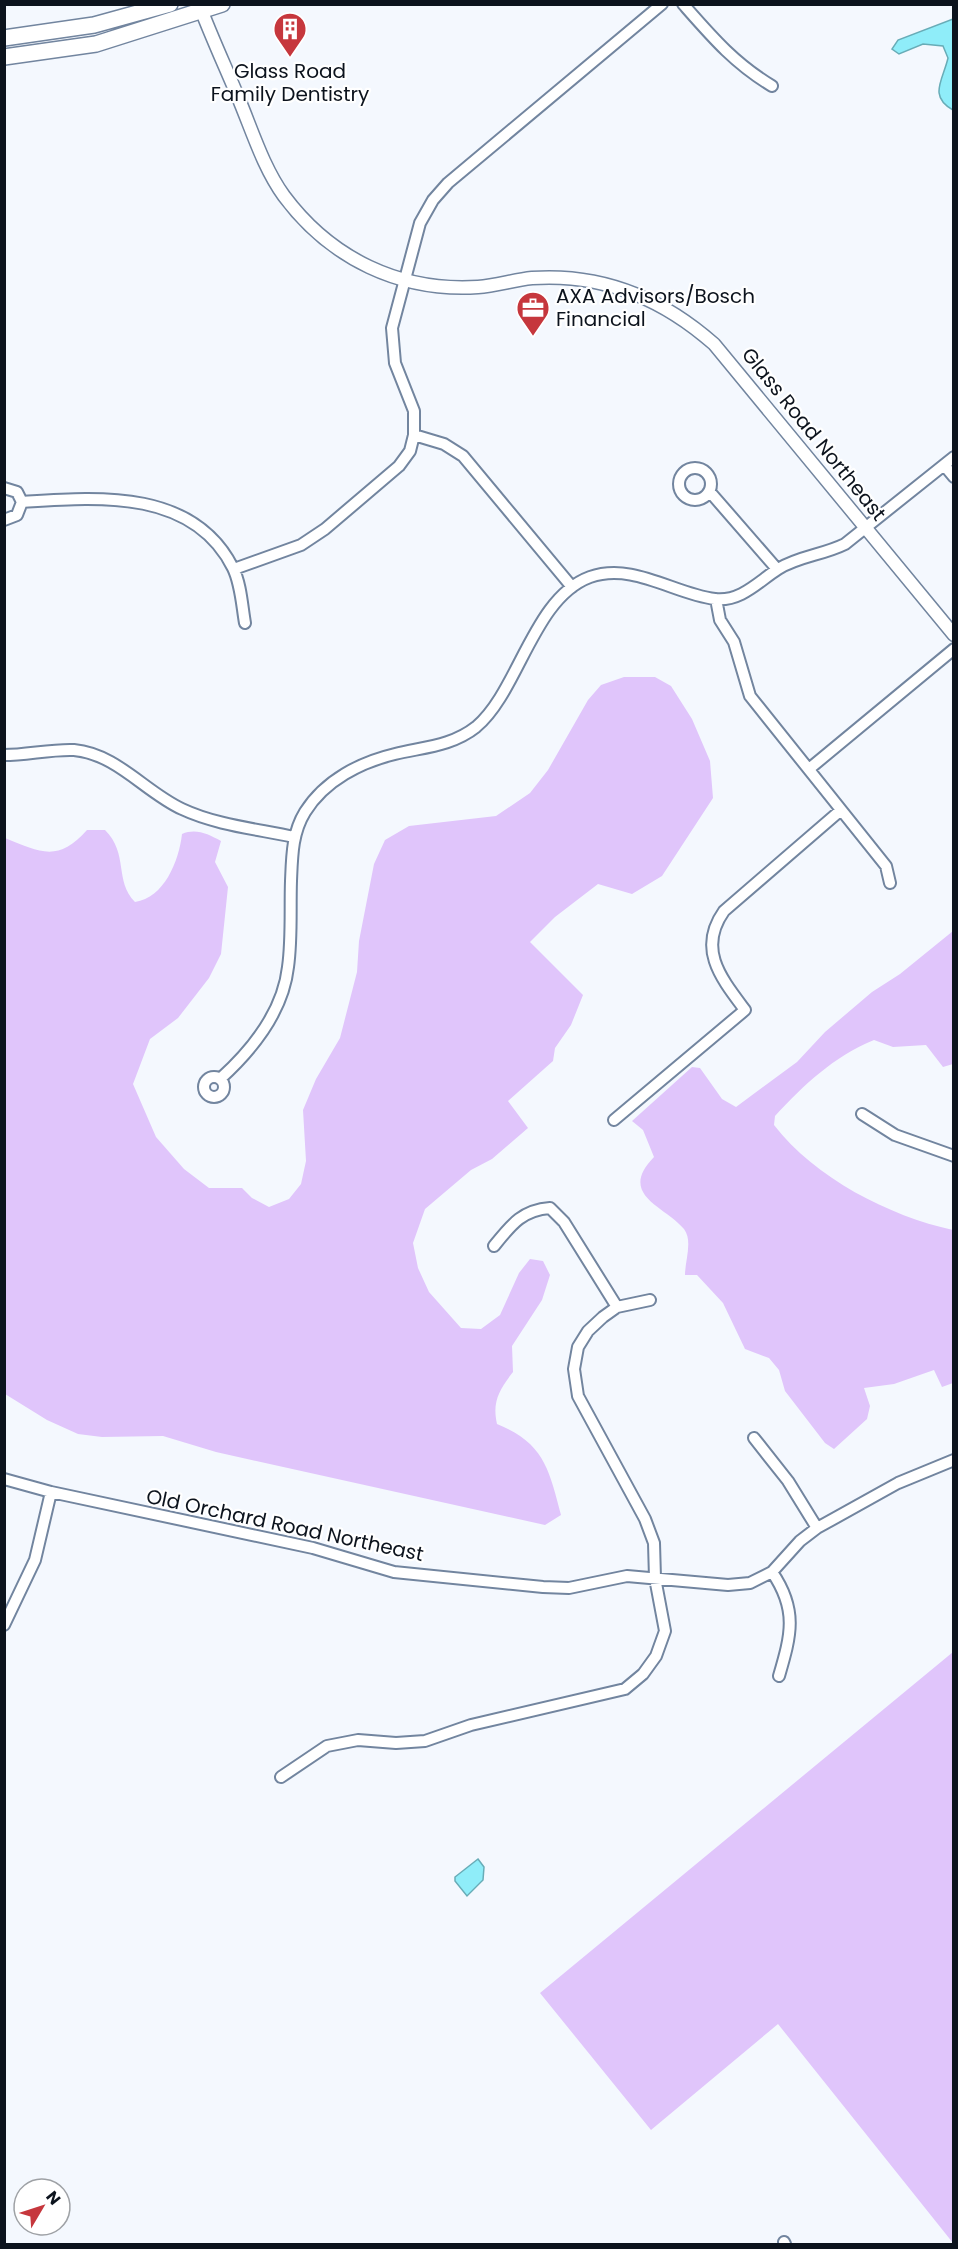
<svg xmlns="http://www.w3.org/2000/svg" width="958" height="2249" viewBox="0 0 958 2249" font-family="Poppins,sans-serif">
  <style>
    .green { fill: #e0c5fb }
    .water { fill: #8fedf9; stroke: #68acb7; stroke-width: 1.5 }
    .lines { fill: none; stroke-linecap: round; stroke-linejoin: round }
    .minor-casing { stroke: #72859f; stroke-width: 14 }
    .tertiary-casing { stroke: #72859f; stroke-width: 15 }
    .primary-casing { stroke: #72859f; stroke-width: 18 }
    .minor { stroke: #fff; stroke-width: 10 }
    .tertiary { stroke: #fff; stroke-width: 12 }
    .primary { stroke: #fff; stroke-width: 15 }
    .labels { text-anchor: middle; stroke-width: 4.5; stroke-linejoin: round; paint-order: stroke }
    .poi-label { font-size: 20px; fill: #0c131d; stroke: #fff }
    .street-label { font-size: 20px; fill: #0c131d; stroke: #fff }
  </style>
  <rect width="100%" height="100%" fill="#f4f8fe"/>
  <!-- green -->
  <path class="green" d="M 624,677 L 655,677 L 671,686 L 692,719 L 710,761 L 713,798 L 662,876 L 632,894 L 598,884 L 555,917 L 530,942 L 583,995 L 571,1025 L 555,1048 L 553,1061 L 508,1101 L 528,1128 L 492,1159 L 471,1170 L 425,1209 L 413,1243 L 418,1268 L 429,1292 L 461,1328 L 481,1329 L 500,1315 L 519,1273 L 530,1259 L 543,1261 L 550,1275 L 542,1300 L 512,1346 L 513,1372 C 499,1390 492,1402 497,1424 C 544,1443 549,1469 561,1515 L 545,1525 L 216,1452 L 163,1436 L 102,1437 L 78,1434 L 47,1420 L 5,1394 L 5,838 C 40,852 58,863 87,830 L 105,830 C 129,854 114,881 135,902 C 164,898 179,861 182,834 C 196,828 208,834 221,841 L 215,862 L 228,887 L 221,954 L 209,978 L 178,1018 L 150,1039 L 133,1084 L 156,1137 L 184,1169 L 209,1188 L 242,1188 L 252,1198 L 269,1207 L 289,1199 L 301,1184 L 306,1161 L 303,1110 L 316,1079 L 340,1038 L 357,972 L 359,941 L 374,864 L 385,840 L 409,826 L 496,816 L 530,793 L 548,770 L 588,700 L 601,685 Z
    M 953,931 L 953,1064 L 943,1067 L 926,1045 L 893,1047 L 874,1040 C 833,1057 805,1084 775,1116 L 774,1125 C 815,1178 889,1216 953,1230 L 953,1383 L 942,1387 L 934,1370 L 894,1384 L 864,1388 L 870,1406 L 867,1419 L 834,1449 L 825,1443 L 785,1391 L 779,1370 L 769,1358 L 745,1349 L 723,1303 L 697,1275 L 685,1275 C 685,1260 693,1241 684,1229 C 665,1206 617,1195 654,1157 L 643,1130 L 632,1121 L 692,1067 L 700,1068 L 722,1099 L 736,1107 L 797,1062 L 825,1032 L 872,992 L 900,974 Z
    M 953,1652 L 953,2243 L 778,2024 L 651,2130 L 540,1993 Z"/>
  <!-- water -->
  <path class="water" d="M 953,19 L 954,19 L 953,110 C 928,96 943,80 948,58 L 943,46 L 923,44 L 899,54 L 892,49 L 898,40 Z
    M 478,1859 L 484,1867 L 483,1880 L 467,1896 L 455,1881 L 455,1877 Z"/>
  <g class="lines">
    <!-- minor casing -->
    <g class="minor-casing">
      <path id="minor" d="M 683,4 C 712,37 734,63 772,86
        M 414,435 L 444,444 L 463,456 L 572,587
        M 944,465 L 954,477
        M679 484a16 16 0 1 1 32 0a16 16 0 1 1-32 0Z
        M 4,488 L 17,492 L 22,502 L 17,515 L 4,520
        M 710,492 L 777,569
        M 22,502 C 96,497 193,488 233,568 C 241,584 242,606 245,623
        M 234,569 L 301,545 L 325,529 L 399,466 L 410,451 L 414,435 L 414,411 L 395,363 L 392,328 L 420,223 L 433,200 L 448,183 L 662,4
        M 716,599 L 720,620 L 734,642 L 750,696 L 886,866 L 890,883
        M 4,755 C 27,755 51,749 74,750 C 117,754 145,792 182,809 C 216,825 257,829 294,837
        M 809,769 L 954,649
        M204 1087a10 10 0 1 1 20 0a10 10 0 1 1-20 0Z
        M 220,1079 C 252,1050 283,1012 288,967 C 292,939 290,909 291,881 C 292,857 292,833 305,812 C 325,780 361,762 395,754 C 424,747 452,746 476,727 C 519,691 533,598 590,577 C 633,562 674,594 715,599 C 741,602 759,581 778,569 C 799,556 823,555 845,544 L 954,457
        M 862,1114 L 895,1135 L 954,1156
        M 614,1120 L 745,1010 C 721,978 697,949 724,911 L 841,810
        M 494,1246 C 511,1225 522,1210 550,1208 L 564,1222 L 617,1307
        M 754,1438 L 788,1481 L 817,1528
        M 4,1479 L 51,1492 L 313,1548 L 394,1572 L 543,1587 L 569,1588 L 627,1576 L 728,1585 L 750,1583 L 772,1572 L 800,1541 L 817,1528 L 898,1483 L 954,1460
        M 772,1572 C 798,1610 791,1635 779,1676
        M 4,1625 L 35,1560 L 51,1492
        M 281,1777 L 327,1746 L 358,1740 L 396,1743 L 425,1741 L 471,1725 L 625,1689 L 643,1674 L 656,1656 L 665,1631 L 655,1578 L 654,1543 L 645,1519 L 578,1396 L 574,1369 L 578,1347 L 588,1331 L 603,1317 L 617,1307 L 650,1300
        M 784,2242 L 785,2244"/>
    </g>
    <!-- tertiary casing -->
    <g class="tertiary-casing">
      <path id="tertiary" d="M 199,4 C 211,36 225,66 238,97 C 252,130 263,167 284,196 C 331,259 400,292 478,287 C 496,286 513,280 532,278 C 603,273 662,298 714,344 L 954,635"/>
    </g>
    <!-- primary casing -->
    <g class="primary-casing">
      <path id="primary" d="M 4,38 L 94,25 L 170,4
        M 4,57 L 96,44 L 222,4"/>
    </g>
    <!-- minor -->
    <use href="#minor" class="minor"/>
    <!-- tertiary -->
    <use href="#tertiary" class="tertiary"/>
    <!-- primary -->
    <use href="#primary" class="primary"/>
  </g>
  <!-- icons -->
  <defs>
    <g id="building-pin" transform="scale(1.725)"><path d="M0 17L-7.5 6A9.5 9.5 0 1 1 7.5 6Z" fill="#c6373d" stroke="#fff"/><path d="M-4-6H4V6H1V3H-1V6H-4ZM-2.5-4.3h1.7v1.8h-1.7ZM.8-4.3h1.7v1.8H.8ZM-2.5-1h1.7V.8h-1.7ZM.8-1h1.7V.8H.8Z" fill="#fff"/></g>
    <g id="office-pin" transform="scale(1.725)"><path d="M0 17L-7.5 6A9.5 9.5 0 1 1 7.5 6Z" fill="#c6373d" stroke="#fff"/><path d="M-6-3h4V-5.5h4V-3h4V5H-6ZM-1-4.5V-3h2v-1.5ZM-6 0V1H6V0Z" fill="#fff"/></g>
  </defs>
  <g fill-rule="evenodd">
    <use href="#building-pin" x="290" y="29"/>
    <use href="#office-pin" x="533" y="308"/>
  </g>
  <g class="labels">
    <!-- poi labels -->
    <g class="poi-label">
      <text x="290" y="78">Glass Road<tspan x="290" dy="23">Family Dentistry</tspan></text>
      <text x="556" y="303" text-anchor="start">AXA Advisors/Bosch<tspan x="556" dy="23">Financial</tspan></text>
    </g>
    <!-- street labels -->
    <g class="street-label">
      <text transform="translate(814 434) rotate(51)" y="7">Glass Road Northeast</text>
      <text transform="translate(285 1525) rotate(12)" y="7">Old Orchard Road Northeast</text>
    </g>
  </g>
  <!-- border -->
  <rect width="958" height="2249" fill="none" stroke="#0c131d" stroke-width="12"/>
  <!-- north arrow -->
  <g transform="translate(42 2207) rotate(51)"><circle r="28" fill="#ffffff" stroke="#9ea1a5" stroke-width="1.5"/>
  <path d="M0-4.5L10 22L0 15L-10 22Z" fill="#c6373d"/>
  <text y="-9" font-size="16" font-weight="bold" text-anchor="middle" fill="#0c131d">N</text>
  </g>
</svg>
